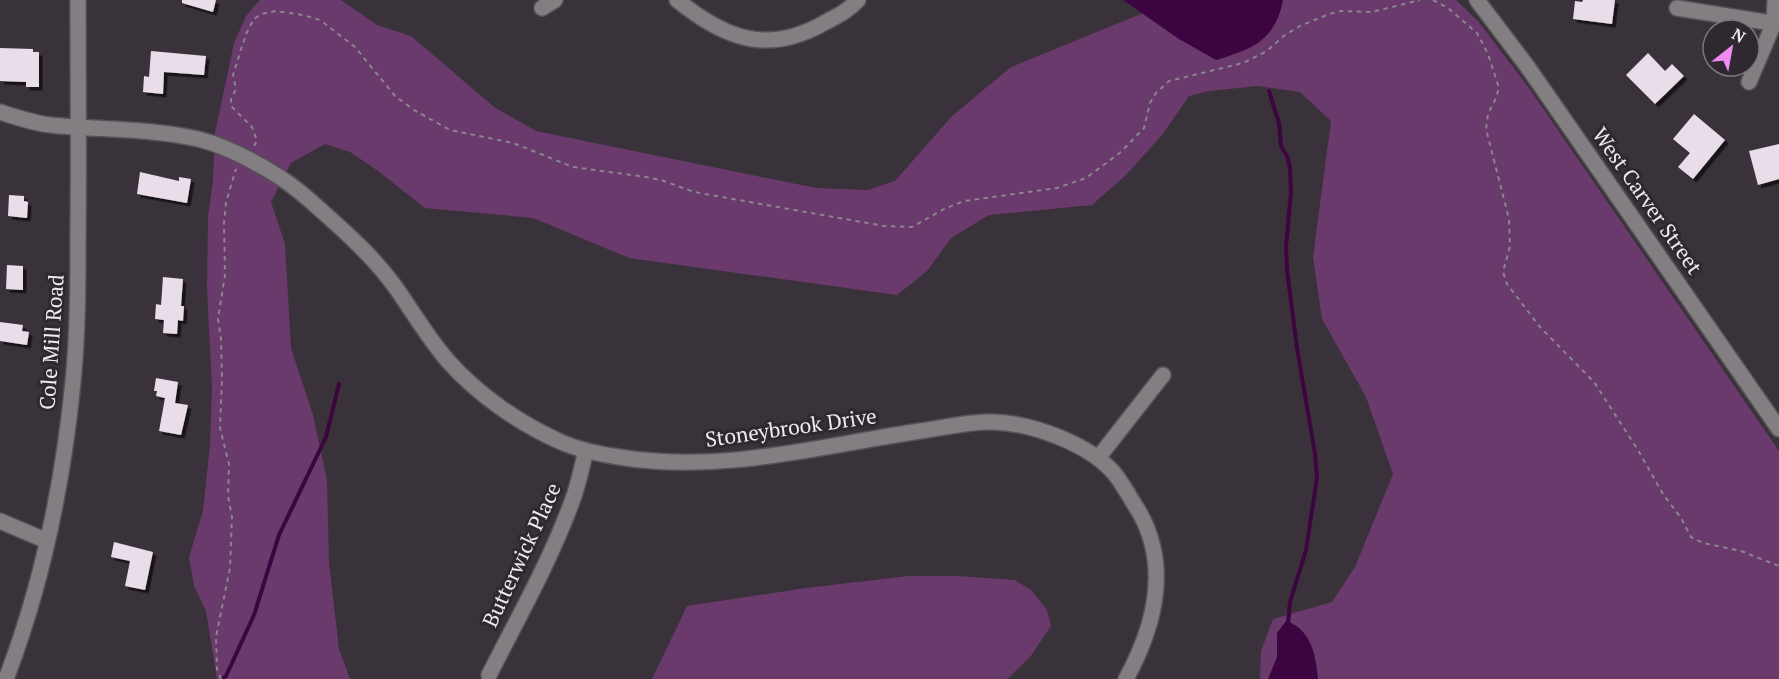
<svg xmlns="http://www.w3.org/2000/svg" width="1779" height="679" viewBox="0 0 1779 679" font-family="'PT Serif',serif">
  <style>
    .green { fill: #693a6b }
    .water { fill: #3c0440 }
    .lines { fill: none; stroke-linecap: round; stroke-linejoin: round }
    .stream { stroke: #3c0440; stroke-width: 4 }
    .building { fill: #e8dde8; filter: url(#shadow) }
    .minor-casing { stroke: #575057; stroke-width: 18 }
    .path { stroke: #8c858c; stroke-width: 2; stroke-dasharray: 4.5 4.5; stroke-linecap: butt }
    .minor { stroke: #827e82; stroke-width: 15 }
    .labels { text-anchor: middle; stroke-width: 6; stroke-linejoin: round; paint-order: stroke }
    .street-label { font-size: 21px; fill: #f0ebf0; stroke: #302830 }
  </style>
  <defs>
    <filter id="shadow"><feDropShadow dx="3.5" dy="3.5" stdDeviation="0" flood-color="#0009"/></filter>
  </defs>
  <rect width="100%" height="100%" fill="#3a323a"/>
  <!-- green -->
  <path class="green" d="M 260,0 L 341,0 L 377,25 L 411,36 L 494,107 L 536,131 L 816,188 L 868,190 L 895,181 L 952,116 L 1011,67 L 1175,0 L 1456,0 L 1478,21 L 1529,88 L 1779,451 L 1779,679 L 1260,679 L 1261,651 L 1273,619 L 1332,602 L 1355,567 L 1393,474 L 1366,397 L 1322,319 L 1313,257 L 1331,121 L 1300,92 L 1258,86 L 1209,91 L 1189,96 L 1162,135 L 1126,175 L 1092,205 L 989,215 L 951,238 L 927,271 L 897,295 L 629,258 L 533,218 L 425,208 L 378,171 L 350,152 L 325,144 L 291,163 L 271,202 L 285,244 L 291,348 L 313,415 L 327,480 L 329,563 L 339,649 L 350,679 L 217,679 L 206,611 L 194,586 L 189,557 L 203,511 L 210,445 L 212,387 L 207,288 L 208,216 L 213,180 L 215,133 L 234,43 L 246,16 Z
    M 908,576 L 959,576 L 1015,580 L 1031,590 L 1047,610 L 1051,626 L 1030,657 L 1007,679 L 652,679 L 687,606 L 806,588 Z"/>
  <!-- water -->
  <path class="water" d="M 1123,0 L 1283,0 C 1275,41 1252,49 1216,60 L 1179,39 Z
    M 1286,621 C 1311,629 1316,655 1318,679 L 1268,679 L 1277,657 L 1277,633 Z"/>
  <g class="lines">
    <!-- stream -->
    <path class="stream" d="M 1269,91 L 1279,123 L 1281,146 L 1287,156 L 1290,168 L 1291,192 L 1286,246 L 1287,270 L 1297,348 L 1315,454 L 1317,478 L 1306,550 L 1290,602 L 1288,624
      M 222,679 L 226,676 L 254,615 L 279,535 L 326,437 L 339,384"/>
  </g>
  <!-- building -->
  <path class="building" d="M 182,0 L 216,0 L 213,12 L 182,3 Z
    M 1583,0 L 1615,0 L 1612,24 L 1573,19 L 1575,1 L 1582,2 Z
    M 0,48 L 33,49 L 33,52 L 39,52 L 39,87 L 26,87 L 26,82 L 0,81 Z
    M 151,51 L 206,56 L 204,75 L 164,72 L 163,94 L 143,92 L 144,76 L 149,77 Z
    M 1648,53 L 1665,71 L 1672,64 L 1684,76 L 1655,104 L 1626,75 Z
    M 1694,114 L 1725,140 L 1693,179 L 1678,167 L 1690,153 L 1673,139 Z
    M 1779,144 L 1779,179 L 1758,185 L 1749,151 Z
    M 140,172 L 179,181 L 179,177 L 191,179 L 187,203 L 137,194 Z
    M 9,195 L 24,196 L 24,201 L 28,202 L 27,218 L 8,216 Z
    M 7,265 L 23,266 L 23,290 L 6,289 Z
    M 163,277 L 183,279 L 181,306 L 184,306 L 183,321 L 178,320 L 177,334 L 163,333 L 164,320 L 155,319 L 156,304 L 161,305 Z
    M 0,322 L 23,325 L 22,331 L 29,332 L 27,345 L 0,341 Z
    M 156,378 L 178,382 L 175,403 L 188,405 L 181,435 L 159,431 L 165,398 L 156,396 L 157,391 L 154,391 Z
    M 114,542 L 153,552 L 145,590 L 125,586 L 130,561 L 111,557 Z"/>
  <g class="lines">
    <!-- minor casing -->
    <g class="minor-casing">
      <path id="minor" d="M 677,0 C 725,39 768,55 824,23 C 837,16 848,11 858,0
        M 1477,0 L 1527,66 L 1779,429
        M 542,8 L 555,0
        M 1677,8 L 1779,24
        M 1749,82 L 1774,23 L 1775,0
        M 0,112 C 16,117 33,123 50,125 C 99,130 150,128 198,139 C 226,146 254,161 278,176 C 295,187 310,200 324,213 C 350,236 376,260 396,288 C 413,312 428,338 448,361 C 477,394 520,424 561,442 C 579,450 599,454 619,457 C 720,474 820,446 920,431 C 944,428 969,421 993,422 C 1032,423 1089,444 1114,473 C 1123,484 1130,498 1138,510 C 1171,566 1155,626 1126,679
        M 1098,458 L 1163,375
        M 0,521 L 47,541
        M 489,675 C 519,616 552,558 574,496 C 579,481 582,466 586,451
        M 6,679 C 42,585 63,483 73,382 C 78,332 78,282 78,232 C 79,155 78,77 78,0"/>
    </g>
    <!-- path -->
    <path class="path" d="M 1433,0 L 1448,8 L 1477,33 L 1488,54 L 1499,88 L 1496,98 L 1488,114 L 1486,129 L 1509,219 L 1510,246 L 1503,272 L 1507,284 L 1540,327 L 1594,382 L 1638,450 L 1663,494 L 1681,518 L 1691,537 L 1703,543 L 1741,551 L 1779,566
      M 254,146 L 257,141 L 252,127 L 231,106 L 231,99 L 236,89 L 233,75 L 246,34 L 254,19 L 261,14 L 276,11 L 303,15 L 320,20 L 355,47 L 395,96 L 414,110 L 450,130 L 513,143 L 573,167 L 646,177 L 664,181 L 694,192 L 884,226 L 912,227 L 944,209 L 964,201 L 1057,188 L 1086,178 L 1121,152 L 1144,128 L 1150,103 L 1156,93 L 1169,81 L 1243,63 L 1267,51 L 1285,35 L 1300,26 L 1329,14 L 1341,11 L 1372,12 L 1420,0
      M 221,679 L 217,669 L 216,637 L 230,568 L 232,517 L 228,496 L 229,464 L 220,428 L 222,379 L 221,339 L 218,319 L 225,275 L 224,223 L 226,202 L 236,169"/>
    <!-- minor -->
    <use href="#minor" class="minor"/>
  </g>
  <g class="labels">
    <!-- street labels -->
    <g class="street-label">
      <text transform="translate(1647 201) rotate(55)" y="7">West Carver Street</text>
      <text transform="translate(52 342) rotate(-86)" y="7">Cole Mill Road</text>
      <text transform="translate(791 428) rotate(-8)" y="7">Stoneybrook Drive</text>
      <text transform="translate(522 555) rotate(-65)" y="7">Butterwick Place</text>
    </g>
  </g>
  <!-- north arrow -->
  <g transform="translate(1731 48) rotate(31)"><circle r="28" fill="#302830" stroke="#7d767d" stroke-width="1.5"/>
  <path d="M0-4.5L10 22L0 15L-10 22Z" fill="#f08bf5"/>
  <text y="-9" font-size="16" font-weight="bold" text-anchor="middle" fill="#f0ebf0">N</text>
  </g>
</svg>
